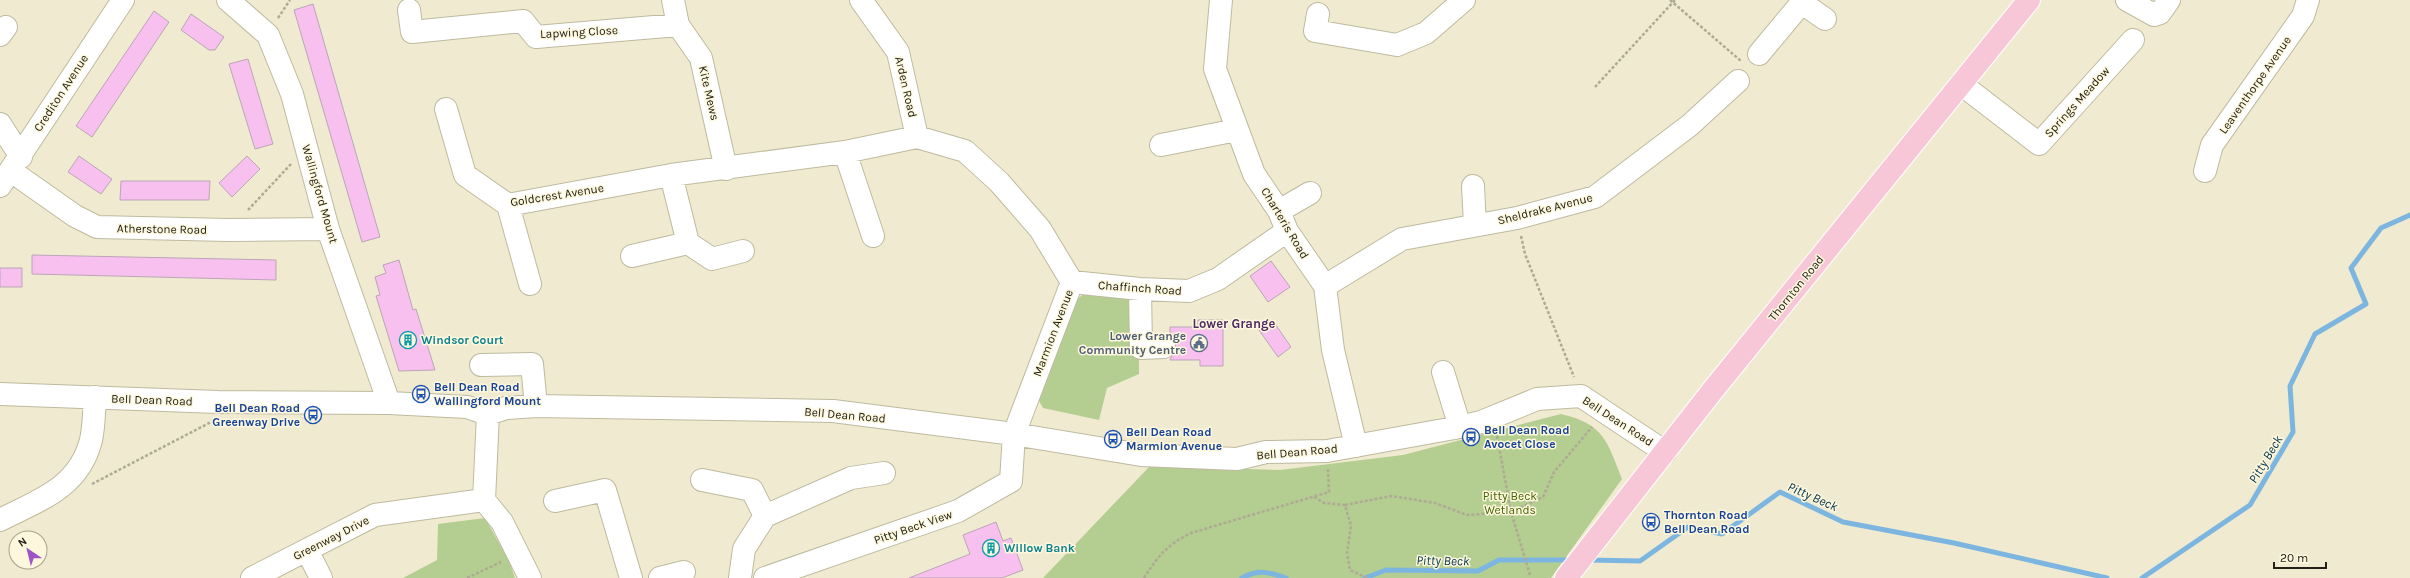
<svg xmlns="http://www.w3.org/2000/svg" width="2410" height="578" viewBox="0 0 2410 578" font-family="Karla,sans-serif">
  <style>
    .green { fill: #b4cd91 }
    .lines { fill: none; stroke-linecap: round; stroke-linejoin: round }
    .stream { stroke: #7cb6e0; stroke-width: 5 }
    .building { fill: #f7c0ee; stroke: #bba5b7 }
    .minor-casing { stroke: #beba9f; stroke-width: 24 }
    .major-casing { stroke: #fff; stroke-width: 24 }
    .path { stroke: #aeaa94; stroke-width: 2.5; stroke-dasharray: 3 2; stroke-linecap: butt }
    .minor { stroke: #fff; stroke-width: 22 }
    .major { stroke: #f7c7d8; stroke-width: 22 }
    .labels { text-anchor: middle; stroke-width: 3; stroke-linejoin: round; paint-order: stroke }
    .street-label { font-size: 12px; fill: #222017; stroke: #fdf8dd }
    .service-label { font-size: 12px; font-weight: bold; fill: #4e5e75; stroke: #fdf8dd; text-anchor: end }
    .culture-label { font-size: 12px; font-weight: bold; fill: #0d838f; stroke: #fdf8dd; text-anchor: start }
    .transit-label { font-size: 12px; font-weight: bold; fill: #164399; stroke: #fdf8dd; text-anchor: start }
    .park-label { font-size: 12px; fill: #466203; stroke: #fdf8dd }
    .neighbourhood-label { font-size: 13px; font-weight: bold; fill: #4f2b63; stroke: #fdf8dd }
    .water-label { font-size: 13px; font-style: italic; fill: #033450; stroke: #fdf8dd }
  </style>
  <rect width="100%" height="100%" fill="#f0ebd0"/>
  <!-- green -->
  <path class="green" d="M 1085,293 L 1134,300 L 1134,356 L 1139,356 L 1139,374 L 1107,388 L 1099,420 L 1043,408 L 1038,399 L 1039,386 L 1073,312 L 1076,300 Z
    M 1561,414 C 1604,424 1607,441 1622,479 L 1551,578 L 1043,578 L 1150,466 L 1280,470 L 1403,455 Z
    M 485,518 L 509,561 L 515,578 L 403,578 L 437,560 L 438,524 Z"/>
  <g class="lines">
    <!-- stream -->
    <path class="stream" d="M 1588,560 L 1640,561 L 1688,527 L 1722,534 L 1780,492 L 1843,522 L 1954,543 L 2107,578
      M 1242,578 C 1258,569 1269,572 1286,578
      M 1365,578 L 1386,570 L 1478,571 L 1499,560 L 1572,560
      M 2142,578 L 2250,505 L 2293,432 L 2290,386 L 2315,334 L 2366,304 L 2351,268 L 2381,228 L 2410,215"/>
  </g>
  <!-- building -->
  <path class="building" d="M 313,4 L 380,237 L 362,242 L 294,10 Z
    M 154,11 L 169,22 L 92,137 L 76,126 Z
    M 191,14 L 224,37 L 215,50 L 209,50 L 181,30 Z
    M 248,59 L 273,144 L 255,149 L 229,64 Z
    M 79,156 L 112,179 L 101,194 L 68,172 Z
    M 247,156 L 260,169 L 232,197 L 219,183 Z
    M 121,181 L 210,181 L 209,200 L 120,200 Z
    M 32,255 L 276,260 L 276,280 L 32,274 Z
    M 399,260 L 413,310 L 416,309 L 435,370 L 399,371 L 376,296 L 380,295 L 375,277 L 386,273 L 383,265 Z
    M 1271,261 L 1290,287 L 1268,302 L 1250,276 Z
    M 0,268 L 22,268 L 22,287 L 0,287 Z
    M 1198,320 L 1223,320 L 1223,366 L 1200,366 L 1200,360 L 1170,360 L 1176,347 L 1170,336 L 1170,327 L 1198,327 Z
    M 1273,321 L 1291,347 L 1278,357 L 1259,330 Z
    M 996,522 L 1003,541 L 1011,538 L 1023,570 L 1002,578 L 909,578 L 970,554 L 963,535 Z"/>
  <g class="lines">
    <!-- minor casing -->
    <g class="minor-casing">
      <path id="minor" d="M 228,0 L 268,35 L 292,94 L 328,229 L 389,403
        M 673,0 L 678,25 L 701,58 L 726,169
        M 861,0 L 898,52 L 917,137
        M 1221,0 L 1215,69 L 1254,174 L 1279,211 L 1287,231 L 1325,286 L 1333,350 L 1356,446
        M 2127,0 L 2154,15 L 2160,13 L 2169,0
        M 1802,3 L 1825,19
        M 409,10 L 412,32 L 523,21 L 536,37 L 678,25
        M 1318,14 L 1315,31 L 1397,45 L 1426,33 L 1464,0
        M 0,35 L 6,27
        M 1759,54 L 1804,0
        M 1961,84 L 2039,144 L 2133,40
        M 446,109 L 465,175 L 508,205 L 671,175 L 845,152 L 917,137 L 965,151 L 999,182 L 1040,229 L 1072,282 L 1014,434 L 1011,481 L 958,511 L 765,578
        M 0,124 L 21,157
        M 1161,145 L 1237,130
        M 845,152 L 873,236
        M 11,171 L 75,216 L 97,227 L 228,230 L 328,229
        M 2205,171 L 2212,145 L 2303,16 L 2308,0
        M 671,175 L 688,243 L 712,259 L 743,251
        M 0,186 L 123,0
        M 1473,186 L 1475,225
        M 508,205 L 530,284
        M 1279,211 L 1310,193
        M 632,256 L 688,243
        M 1072,282 L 1140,289 L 1189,291 L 1218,279 L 1287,231
        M 1325,286 L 1402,239 L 1517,218 L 1595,197 L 1690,125 L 1738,81
        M 1140,289 L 1141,348 L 1164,347
        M 481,365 L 532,364 L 536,406
        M 1443,372 L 1460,427
        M 0,394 L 218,402 L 389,403 L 467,407 L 488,414 L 506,408 L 536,406 L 833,411 L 1014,434 L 1141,455 L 1237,459 L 1266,452 L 1327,451 L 1460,427 L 1481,422 L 1537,399 L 1581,396 L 1665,452
        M 702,480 L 752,490 L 765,516 L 744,549 L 740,578
        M 484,500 L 502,522 L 530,578
        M 484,500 L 488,414
        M 555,501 L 605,490 L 631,578
        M 765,516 L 851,478 L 884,473
        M 0,520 C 39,500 79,488 91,440 C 94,427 94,411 95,397
        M 307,550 L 321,578
        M 252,578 L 375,515 L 484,500
        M 660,578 L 684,572"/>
    </g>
    <!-- major casing -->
    <g class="major-casing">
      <path id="major" d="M 1566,578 L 1713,390 L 2029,0"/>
    </g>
    <!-- path -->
    <path class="path" d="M 1670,0 L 1741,61
      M 278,18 L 290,0
      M 1595,87 L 1675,0
      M 248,210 L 291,164
      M 1521,236 L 1525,254 L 1574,377
      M 1497,436 L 1511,512 L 1530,575
      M 92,484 L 213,421
      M 1314,497 L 1324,503 L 1345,505 L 1351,526 L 1347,553 L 1350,570 L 1367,578
      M 1345,505 L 1391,496 L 1435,503 L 1467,515 L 1511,512 L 1543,497 L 1554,472 L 1592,427
      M 467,578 L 501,562
      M 1144,578 C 1158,556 1168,544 1191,533 L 1329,492 L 1328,469"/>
    <!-- minor -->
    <use href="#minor" class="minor"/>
    <!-- major -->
    <use href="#major" class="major"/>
  </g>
  <!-- icons -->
  <defs>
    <g id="building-ring" transform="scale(0.9)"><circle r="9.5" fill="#fdf8dd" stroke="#0f9aa8" stroke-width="1.5"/><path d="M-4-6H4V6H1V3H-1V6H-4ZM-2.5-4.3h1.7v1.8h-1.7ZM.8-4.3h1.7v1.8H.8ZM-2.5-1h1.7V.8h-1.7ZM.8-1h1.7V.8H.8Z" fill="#0f9aa8"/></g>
    <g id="civic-ring" transform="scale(0.9)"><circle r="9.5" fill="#fdf8dd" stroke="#5c6f8a" stroke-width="1.5"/><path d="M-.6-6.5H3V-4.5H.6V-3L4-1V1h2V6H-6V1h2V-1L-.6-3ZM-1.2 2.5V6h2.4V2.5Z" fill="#5c6f8a"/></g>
    <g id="bus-ring" transform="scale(0.9)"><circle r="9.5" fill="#fdf8dd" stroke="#1a4fb4" stroke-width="1.5"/><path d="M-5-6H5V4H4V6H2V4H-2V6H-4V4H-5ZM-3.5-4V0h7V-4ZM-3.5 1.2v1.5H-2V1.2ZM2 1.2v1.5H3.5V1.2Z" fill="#1a4fb4"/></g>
  </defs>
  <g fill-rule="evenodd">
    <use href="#building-ring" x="408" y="340"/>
    <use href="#civic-ring" x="1199" y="343"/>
    <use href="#bus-ring" x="421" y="394"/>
    <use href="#bus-ring" x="313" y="415"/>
    <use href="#bus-ring" x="1471" y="437"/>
    <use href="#bus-ring" x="1113" y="439"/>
    <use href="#bus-ring" x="1651" y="522"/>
    <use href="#building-ring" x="991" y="548"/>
  </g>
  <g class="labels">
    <!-- street labels -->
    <g class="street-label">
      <text transform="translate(579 32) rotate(-3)" y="4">Lapwing Close</text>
      <text transform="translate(2255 85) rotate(-55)" y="4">Leaventhorpe Avenue</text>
      <text transform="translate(906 87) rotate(77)" y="4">Arden Road</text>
      <text transform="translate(61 93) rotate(-57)" y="4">Crediton Avenue</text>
      <text transform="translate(709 93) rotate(77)" y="4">Kite Mews</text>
      <text transform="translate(2077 102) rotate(-48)" y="4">Springs Meadow</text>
      <text transform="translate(320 194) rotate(74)" y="4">Wallingford Mount</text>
      <text transform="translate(557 195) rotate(-9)" y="4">Goldcrest Avenue</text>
      <text transform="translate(1545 209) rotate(-14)" y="4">Sheldrake Avenue</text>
      <text transform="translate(1285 223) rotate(59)" y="4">Charteris Road</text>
      <text transform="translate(162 229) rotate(1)" y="4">Atherstone Road</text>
      <text transform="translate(1140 288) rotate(4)" y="4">Chaffinch Road</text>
      <text transform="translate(1796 288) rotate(-51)" y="4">Thornton Road</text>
      <text transform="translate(1053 333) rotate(-69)" y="4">Marmion Avenue</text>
      <text transform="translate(152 400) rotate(2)" y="4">Bell Dean Road</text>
      <text transform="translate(845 415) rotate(5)" y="4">Bell Dean Road</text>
      <text transform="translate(1618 421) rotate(33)" y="4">Bell Dean Road</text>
      <text transform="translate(1297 452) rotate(-5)" y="4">Bell Dean Road</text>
      <text transform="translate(913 527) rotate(-19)" y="4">Pitty Beck View</text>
      <text transform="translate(331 538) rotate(-27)" y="4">Greenway Drive</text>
    </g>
    <!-- service labels -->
    <g class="service-label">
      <text x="1186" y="340">Lower Grange<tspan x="1186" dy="14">Community Centre</tspan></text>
    </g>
    <!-- culture labels -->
    <g class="culture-label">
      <text x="421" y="344">Windsor Court</text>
      <text x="1004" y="552">Willow Bank</text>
    </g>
    <!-- transit labels -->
    <g class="transit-label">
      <text x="434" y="391">Bell Dean Road<tspan x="434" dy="14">Wallingford Mount</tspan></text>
      <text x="300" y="412" text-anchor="end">Bell Dean Road<tspan x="300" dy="14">Greenway Drive</tspan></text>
      <text x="1484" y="434">Bell Dean Road<tspan x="1484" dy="14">Avocet Close</tspan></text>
      <text x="1126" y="436">Bell Dean Road<tspan x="1126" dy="14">Marmion Avenue</tspan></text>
      <text x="1664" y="519">Thornton Road<tspan x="1664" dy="14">Bell Dean Road</tspan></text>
    </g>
    <!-- park labels -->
    <g class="park-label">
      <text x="1510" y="500">Pitty Beck<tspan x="1510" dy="14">Wetlands</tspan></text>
    </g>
    <!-- neighbourhood labels -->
    <g class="neighbourhood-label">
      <text x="1234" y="328">Lower Grange</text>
    </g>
    <!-- water labels -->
    <g class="water-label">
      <text transform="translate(2265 459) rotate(-59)" y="5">Pitty Beck</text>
      <text transform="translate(1813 496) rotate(24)" y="5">Pitty Beck</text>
      <text transform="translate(1443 560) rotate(1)" y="5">Pitty Beck</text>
    </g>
  </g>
  <!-- north arrow -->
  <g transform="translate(28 550) rotate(325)"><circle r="19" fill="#fdf8dd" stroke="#a5a28e"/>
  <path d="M0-3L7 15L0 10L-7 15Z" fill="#9e54c6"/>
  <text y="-6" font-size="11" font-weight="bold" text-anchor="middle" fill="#222017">N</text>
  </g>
  <!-- scale -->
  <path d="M2274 562v6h52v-6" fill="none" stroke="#222017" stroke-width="2"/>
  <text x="2280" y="562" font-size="12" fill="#222017" stroke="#fdf8dd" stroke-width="3" paint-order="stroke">20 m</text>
</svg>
